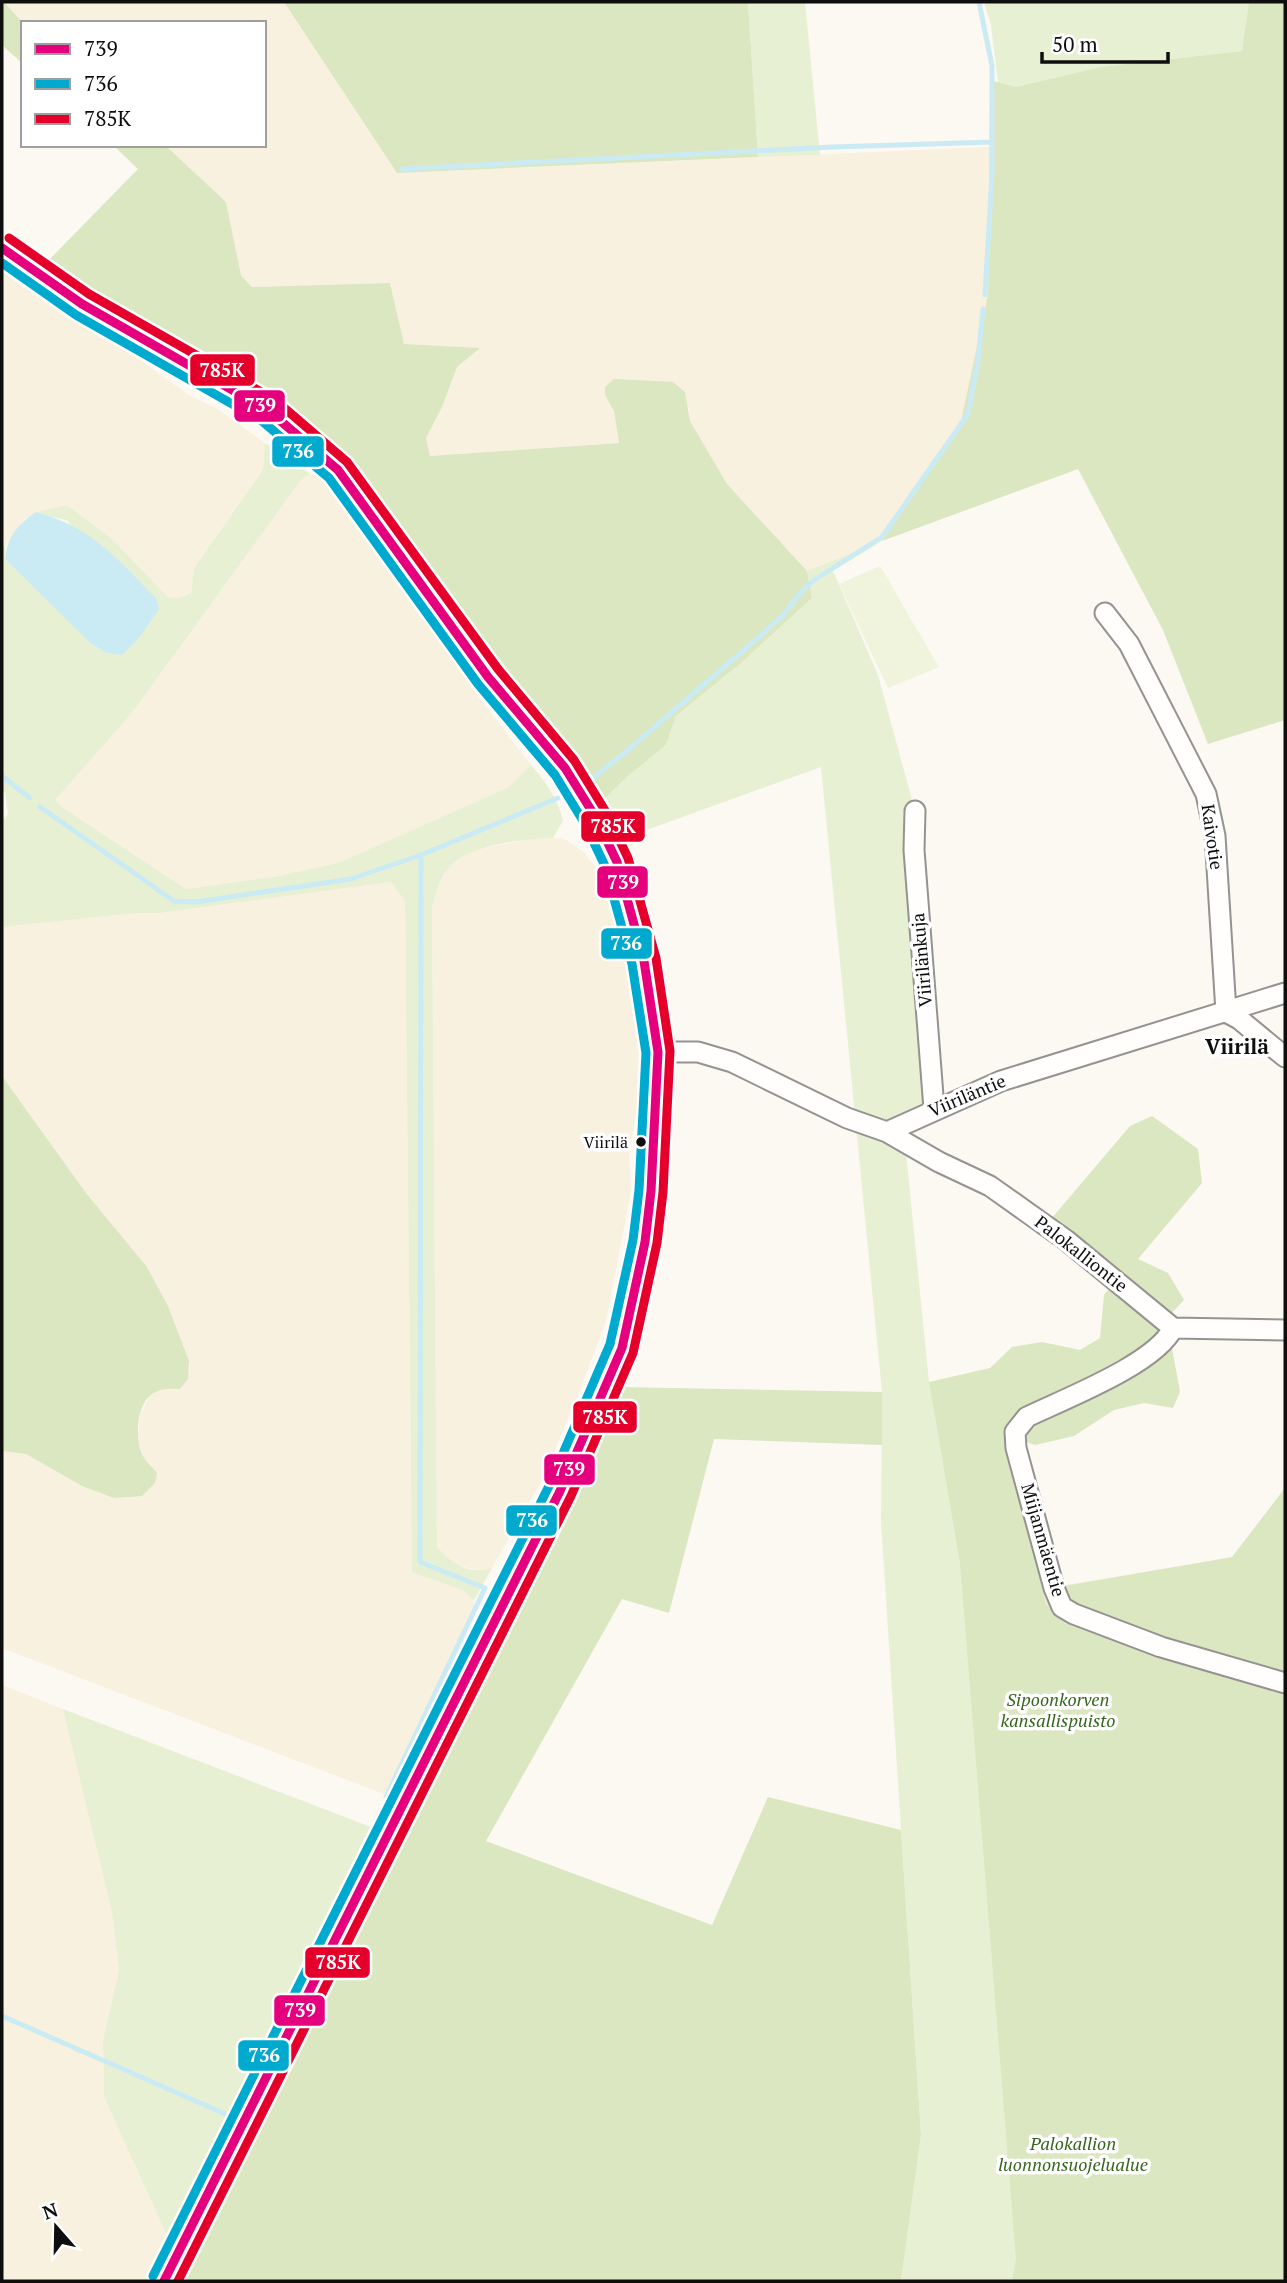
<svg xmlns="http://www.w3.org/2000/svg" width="1287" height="2283" viewBox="0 0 1287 2283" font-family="'PT Serif',serif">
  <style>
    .farmland { fill: #f8f1df }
    .green { fill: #e8f0d3 }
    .forest { fill: #dae7c0 }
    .pitch { fill: #f1f4dc }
    .water { fill: #caebf4 }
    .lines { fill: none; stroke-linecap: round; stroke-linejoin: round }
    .stream { stroke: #caebf4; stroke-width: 5 }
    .minor-casing { stroke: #959391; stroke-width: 23 }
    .minor { stroke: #fffefd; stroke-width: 19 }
    .bus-1-casing { stroke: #fff; stroke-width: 14 }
    .bus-2-casing { stroke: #fff; stroke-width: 14 }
    .bus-3-casing { stroke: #fff; stroke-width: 14 }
    .bus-1 { stroke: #e5007d; stroke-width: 9 }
    .bus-2 { stroke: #00a9ce; stroke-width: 9 }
    .bus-3 { stroke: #e4002b; stroke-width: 9 }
    .bus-dot { fill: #0e0e0e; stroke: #fff; stroke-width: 2.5 }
    .labels { text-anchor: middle; stroke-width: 7; stroke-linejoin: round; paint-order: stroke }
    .bus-label { font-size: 16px; fill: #0e0e0e; stroke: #fff; text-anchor: end }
    .street-label { font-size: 18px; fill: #0e0e0e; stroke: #fff }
    .park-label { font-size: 18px; font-style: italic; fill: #37651e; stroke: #fff }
    .quarter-label { font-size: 21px; font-weight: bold; fill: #0e0e0e; stroke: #fff }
    .line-badge { stroke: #fff; stroke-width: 2.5 }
    .badge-label { font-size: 19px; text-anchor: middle; font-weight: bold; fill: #fff }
  </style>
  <rect width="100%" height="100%" fill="#fcf8f2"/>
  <!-- farmland -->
  <path class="farmland" d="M 4,2 L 284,2 L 397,173 L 990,147 L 988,294 L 960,426 L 882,541 L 807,571 L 727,484 L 690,421 L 689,408 L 673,382 L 653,382 L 605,395 L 614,411 L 619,443 L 430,456 L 426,438 L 442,407 L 457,367 L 479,348 L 404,344 L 390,283 L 252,287 L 241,275 L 226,202 L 165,145 L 264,145 L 264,23 L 23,23 Z
    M 2,258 L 18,268 L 109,342 L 140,360 L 189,395 L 216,408 L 265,443 L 263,470 L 194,568 L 191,593 L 180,598 L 168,597 L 111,538 L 67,505 L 36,512 L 25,519 L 5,546 L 2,547 Z
    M 310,474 L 327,480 L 477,695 L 531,765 L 509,787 L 338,863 L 286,875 L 186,889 L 62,807 L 54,800 L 132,713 L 301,480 Z
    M 563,838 L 584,852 L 598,871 L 624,953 L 637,1030 L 640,1066 L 640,1094 L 629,1154 L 631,1191 L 606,1321 L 578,1395 L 542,1480 L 492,1568 L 480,1571 L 453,1564 L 437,1547 L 432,908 L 435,895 L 448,868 L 470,851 L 528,839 Z
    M 391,882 L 405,901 L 412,1572 L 462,1590 L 474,1600 L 475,1614 L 389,1796 L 2,1648 L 2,1451 L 26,1454 L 82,1486 L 143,1457 L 138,1436 L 140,1415 L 150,1395 L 190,1369 L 189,1361 L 168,1306 L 147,1267 L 86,1193 L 2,1076 L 2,927 L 136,913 L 160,913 Z
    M 2,1685 L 63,1709 L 85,1796 L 112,1912 L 119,1970 L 103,2040 L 104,2097 L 169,2240 L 146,2281 L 2,2281 Z"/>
  <!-- green -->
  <path class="green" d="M 748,2 L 805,2 L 820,155 L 758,157 Z
    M 984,2 L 1249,2 L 1243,51 L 1100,67 L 1016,87 L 998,82 L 991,25 Z
    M 265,443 L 310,474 L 301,480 L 132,713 L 55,800 L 62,807 L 186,889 L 279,876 L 338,863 L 509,787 L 531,765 C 546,782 558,799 563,821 L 553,838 C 523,839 469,844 449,868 C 440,878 435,896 432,908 L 437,1547 C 453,1564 467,1575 492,1568 L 474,1600 L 462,1590 L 412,1572 L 405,901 L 391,882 L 160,913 L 136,913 L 2,927 L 2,821 L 8,814 L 5,793 L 2,790 L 2,547 L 5,546 L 6,560 L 89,642 L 106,653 L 122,655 L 68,521 L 36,512 L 67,505 L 111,538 L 168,597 L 180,598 L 191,593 L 194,568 L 263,470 Z
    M 882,541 L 833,571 L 878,675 L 915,811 L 934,1109 L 887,1132 L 905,1143 L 929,1382 L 943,1463 L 1006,1435 L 1042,1589 L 1181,1566 L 1169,1844 L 1285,2281 L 901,2281 L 921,2135 L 881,1522 L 882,1392 L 821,767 L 641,832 L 631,847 L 605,798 L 628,776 L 666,745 L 676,716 L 741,663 L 812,598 L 807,571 Z
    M 63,1709 L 371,1827 L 169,2240 L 104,2097 L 103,2040 L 119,1970 L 112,1912 Z"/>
  <!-- forest -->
  <path class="forest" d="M 2,2 L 4,2 L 23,23 L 23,64 L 2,45 Z
    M 284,2 L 748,2 L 758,157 L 397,173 Z
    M 1249,2 L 1285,2 L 1285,720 L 1208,744 L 1163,630 L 1078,469 L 882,541 L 960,426 L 988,294 L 990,80 L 1016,87 L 1100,67 L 1242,51 Z
    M 113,145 L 165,145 L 226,202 L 241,275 L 252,287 L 390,283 L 404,344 L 480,348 L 457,367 L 442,407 L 426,438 L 430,456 L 619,443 L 614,411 L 605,395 L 605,387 L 614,379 L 673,382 L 685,392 L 690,421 L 727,484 L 807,571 L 812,598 L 741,663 L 676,716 L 666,745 L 628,776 L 605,798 L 574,755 L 482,647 L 352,468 L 319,434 L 235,378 L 157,333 L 46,263 L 138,169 Z
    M 2,1076 L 86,1193 L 147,1267 L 168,1306 L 189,1361 L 188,1379 L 180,1389 C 173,1389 164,1388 158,1391 C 136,1398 134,1438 143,1456 C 146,1462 153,1468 157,1473 L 155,1483 L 142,1496 L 114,1498 L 82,1486 L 26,1454 L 2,1451 Z
    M 1152,1116 L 1198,1149 L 1202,1183 L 1138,1259 L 1168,1273 L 1184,1300 L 1164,1321 L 1172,1348 L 1180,1392 L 1173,1408 L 1144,1403 L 1114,1410 L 1074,1436 L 1035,1445 L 1007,1435 L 1046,1605 L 1153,1656 L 1285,1695 L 1285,2281 L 1012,2281 L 1016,2259 L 960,1563 L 929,1382 L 990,1368 L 1012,1347 L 1042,1342 L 1080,1350 L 1100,1338 L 1104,1295 L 1116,1280 L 1046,1225 L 1130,1126 Z
    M 618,1387 L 882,1392 L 882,1445 L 714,1439 L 669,1613 L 622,1599 L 486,1841 L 712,1925 L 768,1797 L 901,1830 L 921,2135 L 901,2281 L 183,2281 L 527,1584 Z
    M 1285,1488 L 1285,1683 L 1074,1614 L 1054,1588 L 1232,1557 Z"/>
  <!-- pitch -->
  <path class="pitch" d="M 880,566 L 939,667 L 888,688 L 839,584 Z"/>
  <!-- water -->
  <path class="water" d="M 36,512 C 91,526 118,560 156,598 L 159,609 L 139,638 L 122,655 L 106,653 L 89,642 L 6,560 C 5,539 19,523 36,512 Z"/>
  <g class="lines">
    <!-- stream -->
    <path class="stream" d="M 979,2 L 992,66 L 992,175 L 985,295
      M 402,169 L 833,147 L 992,142
      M 2,776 L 30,798
      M 586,783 L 621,756 L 760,636 L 784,614 L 803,590 L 814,580 L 882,537 L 968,414 L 978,360 L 983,309
      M 40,807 L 174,901 L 196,902 L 351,879 L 421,855 L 558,798
      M 386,1797 L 485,1588 L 420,1562 L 421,855
      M 2,2016 L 232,2117
      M 169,2246 L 347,1887 L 379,1814
      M 150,2281 L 162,2259"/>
    <!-- minor casing -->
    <g class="minor-casing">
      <path id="minor" d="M 2,248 L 82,304 L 179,358 L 269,411 L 310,444 L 338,470 L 488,677 L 565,768 L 596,818 L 617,862 L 644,961 L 658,1052 L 657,1099 L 651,1191 L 645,1242 L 622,1348 L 560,1491 L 164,2281
        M 1105,613 L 1129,644 L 1206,794 L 1215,836 L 1226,1012
        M 915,811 L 914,850 L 934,1109
        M 1226,1012 L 1239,1019 L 1285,1057
        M 658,1052 L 698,1052 L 732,1062 L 847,1118 L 887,1132 L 939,1162 L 990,1186 L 1066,1240 L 1173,1328 L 1285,1330
        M 887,1132 L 1001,1081 L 1285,993
        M 1173,1328 C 1156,1364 1064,1399 1027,1417 L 1015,1432 L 1016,1448 L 1054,1588 L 1062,1607 L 1074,1614 L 1161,1647 L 1285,1683"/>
    </g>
    <!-- minor -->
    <use href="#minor" class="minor"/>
    <!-- bus-1 casing -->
    <g class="bus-1-casing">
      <path id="bus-1" d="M 2,248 L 82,304 L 269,411 L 338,470 L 488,677 L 565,768 L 596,818 L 617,862 L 644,961 L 658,1052 L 651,1191 L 645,1242 L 622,1348 L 560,1491 L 164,2281"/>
    </g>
    <!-- bus-2 casing -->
    <g class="bus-2-casing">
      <path id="bus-2" d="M 2,263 L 76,315 L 262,421 L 329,478 L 478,684 L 555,775 L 585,824 L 605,866 L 632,964 L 646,1053 L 639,1190 L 633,1240 L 610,1344 L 549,1486 L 153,2276"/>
    </g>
    <!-- bus-3 casing -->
    <g class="bus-3-casing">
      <path id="bus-3" d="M 9,238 L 89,294 L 275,400 L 347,462 L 498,669 L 574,760 L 606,812 L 628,858 L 656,958 L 670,1051 L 663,1192 L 657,1243 L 633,1353 L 571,1496 L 178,2281"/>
    </g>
    <!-- bus-1 -->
    <use href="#bus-1" class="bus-1"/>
    <!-- bus-2 -->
    <use href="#bus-2" class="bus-2"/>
    <!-- bus-3 -->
    <use href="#bus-3" class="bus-3"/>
  </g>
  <!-- markers -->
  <circle class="bus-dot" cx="641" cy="1142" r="6"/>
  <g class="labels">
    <!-- bus labels -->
    <g class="bus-label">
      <text x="628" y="1148">Viirilä</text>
    </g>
    <!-- street labels -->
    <g class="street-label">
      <text transform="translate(1212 837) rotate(82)" y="6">Kaivotie</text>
      <text transform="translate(922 960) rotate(-95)" y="6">Viirilänkuja</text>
      <text transform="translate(967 1096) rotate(-23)" y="6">Viiriläntie</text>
      <text transform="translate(1081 1254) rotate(38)" y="6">Palokalliontie</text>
      <text transform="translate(1043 1540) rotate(74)" y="6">Miijanmäentie</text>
    </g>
    <!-- park labels -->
    <g class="park-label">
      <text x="1058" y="1706">Sipoonkorven<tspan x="1058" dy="21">kansallispuisto</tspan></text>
      <text x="1073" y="2150">Palokallion<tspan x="1073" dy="21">luonnonsuojelualue</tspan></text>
    </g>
    <!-- quarter labels -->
    <g class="quarter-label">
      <text x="1237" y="1054">Viirilä</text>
    </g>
  </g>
  <g class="line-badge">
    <rect x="189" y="353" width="67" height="34" rx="7" fill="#e4002b"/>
    <rect x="233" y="389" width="53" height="34" rx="7" fill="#e5007d"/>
    <rect x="271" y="435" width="54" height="33" rx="7" fill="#00a9ce"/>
    <rect x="580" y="810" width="66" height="33" rx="7" fill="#e4002b"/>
    <rect x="596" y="865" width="53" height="34" rx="7" fill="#e5007d"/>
    <rect x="600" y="927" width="53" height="33" rx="7" fill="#00a9ce"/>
    <rect x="572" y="1400" width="66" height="34" rx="7" fill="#e4002b"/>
    <rect x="543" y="1453" width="53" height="33" rx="7" fill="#e5007d"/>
    <rect x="505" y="1504" width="53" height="33" rx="7" fill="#00a9ce"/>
    <rect x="304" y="1946" width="67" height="33" rx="7" fill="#e4002b"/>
    <rect x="273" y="1994" width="53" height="33" rx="7" fill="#e5007d"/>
    <rect x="237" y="2039" width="53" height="33" rx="7" fill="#00a9ce"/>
  </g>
  <g class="badge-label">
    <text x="222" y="377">785K</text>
    <text x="260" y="412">739</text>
    <text x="298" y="458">736</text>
    <text x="613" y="833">785K</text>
    <text x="623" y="889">739</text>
    <text x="626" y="950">736</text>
    <text x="605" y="1424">785K</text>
    <text x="569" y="1476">739</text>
    <text x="532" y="1527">736</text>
    <text x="338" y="1969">785K</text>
    <text x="300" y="2017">739</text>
    <text x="264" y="2062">736</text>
  </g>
  <!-- border -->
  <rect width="1287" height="2283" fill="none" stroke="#0e0e0e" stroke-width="7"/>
  <!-- legend -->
  <rect x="21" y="21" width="245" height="126" fill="#ffffff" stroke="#9f9f9f" stroke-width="2"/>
  <rect x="35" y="44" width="35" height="10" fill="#e5007d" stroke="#9f9f9f" stroke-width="2"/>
  <text x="84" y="56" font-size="21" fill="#0e0e0e">739</text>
  <rect x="35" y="79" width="35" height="10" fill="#00a9ce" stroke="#9f9f9f" stroke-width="2"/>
  <text x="84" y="91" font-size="21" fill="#0e0e0e">736</text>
  <rect x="35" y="114" width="35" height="10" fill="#e4002b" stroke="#9f9f9f" stroke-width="2"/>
  <text x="84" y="126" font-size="21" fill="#0e0e0e">785K</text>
  <!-- north arrow -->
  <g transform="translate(56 2227) rotate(340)" stroke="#ffffff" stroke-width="5" paint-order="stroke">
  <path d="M0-5L12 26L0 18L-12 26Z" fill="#0e0e0e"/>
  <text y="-10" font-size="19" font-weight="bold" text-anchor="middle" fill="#0e0e0e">N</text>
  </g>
  <!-- scale -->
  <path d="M1042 52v10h126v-10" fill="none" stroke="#0e0e0e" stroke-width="3.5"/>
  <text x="1052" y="52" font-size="21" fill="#0e0e0e" stroke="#ffffff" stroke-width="5" paint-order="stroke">50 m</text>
</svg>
